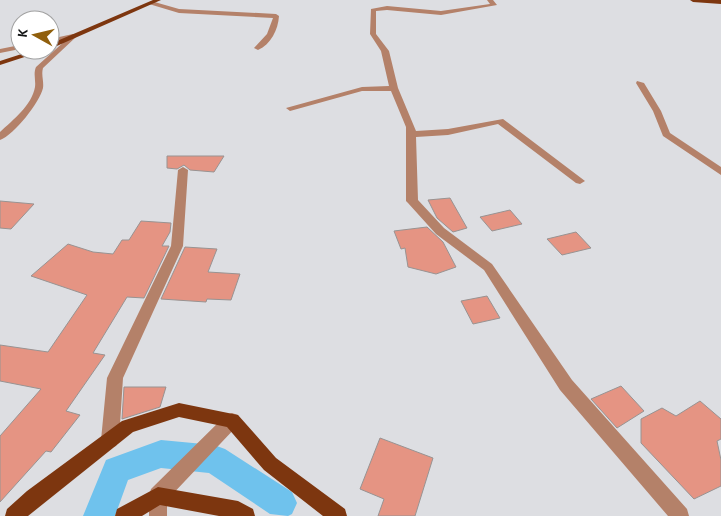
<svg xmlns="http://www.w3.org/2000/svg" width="721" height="516" viewBox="0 0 721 516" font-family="'Alegreya Sans',sans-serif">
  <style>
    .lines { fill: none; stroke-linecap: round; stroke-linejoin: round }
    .canal { fill: #6fc2ed; fill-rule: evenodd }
    .building { fill: #e59483; stroke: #989392 }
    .minor { fill: #b48169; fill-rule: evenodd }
    .major { fill: #7d360f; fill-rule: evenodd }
  </style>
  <rect width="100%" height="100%" fill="#dddee2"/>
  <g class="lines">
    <!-- canal -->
    <path class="canal" d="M 161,440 L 214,445 L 225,449 L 292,492 L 297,503 L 292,514 L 288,516 L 270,514 L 209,473 L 161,468 L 128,480 L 115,516 L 83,516 L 106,460 Z"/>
  </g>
  <!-- building -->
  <path class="building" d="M 167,156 L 224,156 L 214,172 L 190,170 L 184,165 L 177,169 L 167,168 Z
    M 450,198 L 467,228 L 453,232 L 437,218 L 428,200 Z
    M 0,201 L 34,204 L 11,229 L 0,228 Z
    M 510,210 L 522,224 L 492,231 L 480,217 Z
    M 141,221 L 171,223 L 170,232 L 162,246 L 169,246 L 144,298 L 127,297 L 93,353 L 105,355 L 66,411 L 80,415 L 51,452 L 46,451 L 0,502 L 0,436 L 41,389 L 0,381 L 0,345 L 48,352 L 87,295 L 31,276 L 68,244 L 93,252 L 113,254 L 122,240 L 129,240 Z
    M 427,227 L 443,242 L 456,267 L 436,274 L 408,267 L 405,248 L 401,249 L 394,231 Z
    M 576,232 L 591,248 L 562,255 L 547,239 Z
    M 185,247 L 217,249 L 208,272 L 240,274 L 231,300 L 207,299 L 206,302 L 161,299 Z
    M 487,296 L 500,318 L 473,324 L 461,301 Z
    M 621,386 L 644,411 L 617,428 L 591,399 Z
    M 124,387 L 166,387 L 160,407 L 122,419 Z
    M 700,401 L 721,419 L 721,439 L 717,441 L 721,460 L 721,486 L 694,499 L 641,443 L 641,419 L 662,408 L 676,416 Z
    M 380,438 L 433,458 L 415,516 L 378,516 L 384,499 L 360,489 Z"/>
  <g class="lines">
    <!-- minor -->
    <path class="minor" d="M 487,0 L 493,0 L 497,5 L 441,15 L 387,10 L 376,11 L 376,34 L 389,51 L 398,88 L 416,131 L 448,129 L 503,119 L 585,181 L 580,184 L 576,183 L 498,124 L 448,135 L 416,137 L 418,200 L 444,228 L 492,264 L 572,380 L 687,509 L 689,516 L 668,516 L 560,390 L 484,270 L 436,234 L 408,203 L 406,201 L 406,127 L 391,91 L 362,91 L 290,111 L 286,108 L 362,87 L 389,86 L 381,51 L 370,34 L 371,9 L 387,6 L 441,11 L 490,4 Z
      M 151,1 L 179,9 L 276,14 L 279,16 C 278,30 271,44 258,50 L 254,48 L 267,34 L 273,18 L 179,13 L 149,4 Z
      M 73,34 L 76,35 L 76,37 L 43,68 C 41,75 44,81 43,88 C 40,102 14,135 0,140 L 0,132 C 13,120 32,105 35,87 C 36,80 33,74 36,67 L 66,40 L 50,43 L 50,39 Z
      M 20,45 L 20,49 L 0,53 L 0,49 Z
      M 637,81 L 644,83 L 661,111 L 670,133 L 721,167 L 721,175 L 663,136 L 653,111 L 636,83 Z
      M 183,167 L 188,170 L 183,246 L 123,378 L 119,440 L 116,446 L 110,448 L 104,446 L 101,440 L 107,378 L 171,246 L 178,170 Z
      M 232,413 L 238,415 L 240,420 L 238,425 L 167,500 L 167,516 L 149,516 L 149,496 L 151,489 L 226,415 Z"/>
    <!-- major -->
    <path class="major" d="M 153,0 L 161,0 L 50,49 L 50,44 Z
      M 690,0 L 721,0 L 721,4 L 693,2 Z
      M 34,50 L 46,50 L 0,65 L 0,61 Z
      M 179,403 L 238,415 L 276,458 L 345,509 L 347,516 L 323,516 L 264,470 L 227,427 L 179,417 L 133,432 L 28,516 L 5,516 L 7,509 L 27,491 L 122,421 Z
      M 158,487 L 238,501 L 253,509 L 255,516 L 219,516 L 160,505 L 142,516 L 115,516 L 117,509 Z"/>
  </g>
  <!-- north arrow -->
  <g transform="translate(35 35) rotate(278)"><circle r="24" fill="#ffffff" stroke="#a1a1a1"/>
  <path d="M0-4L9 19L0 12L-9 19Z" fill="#905f0c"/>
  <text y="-8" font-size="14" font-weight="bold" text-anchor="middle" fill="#131415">K</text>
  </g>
</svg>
